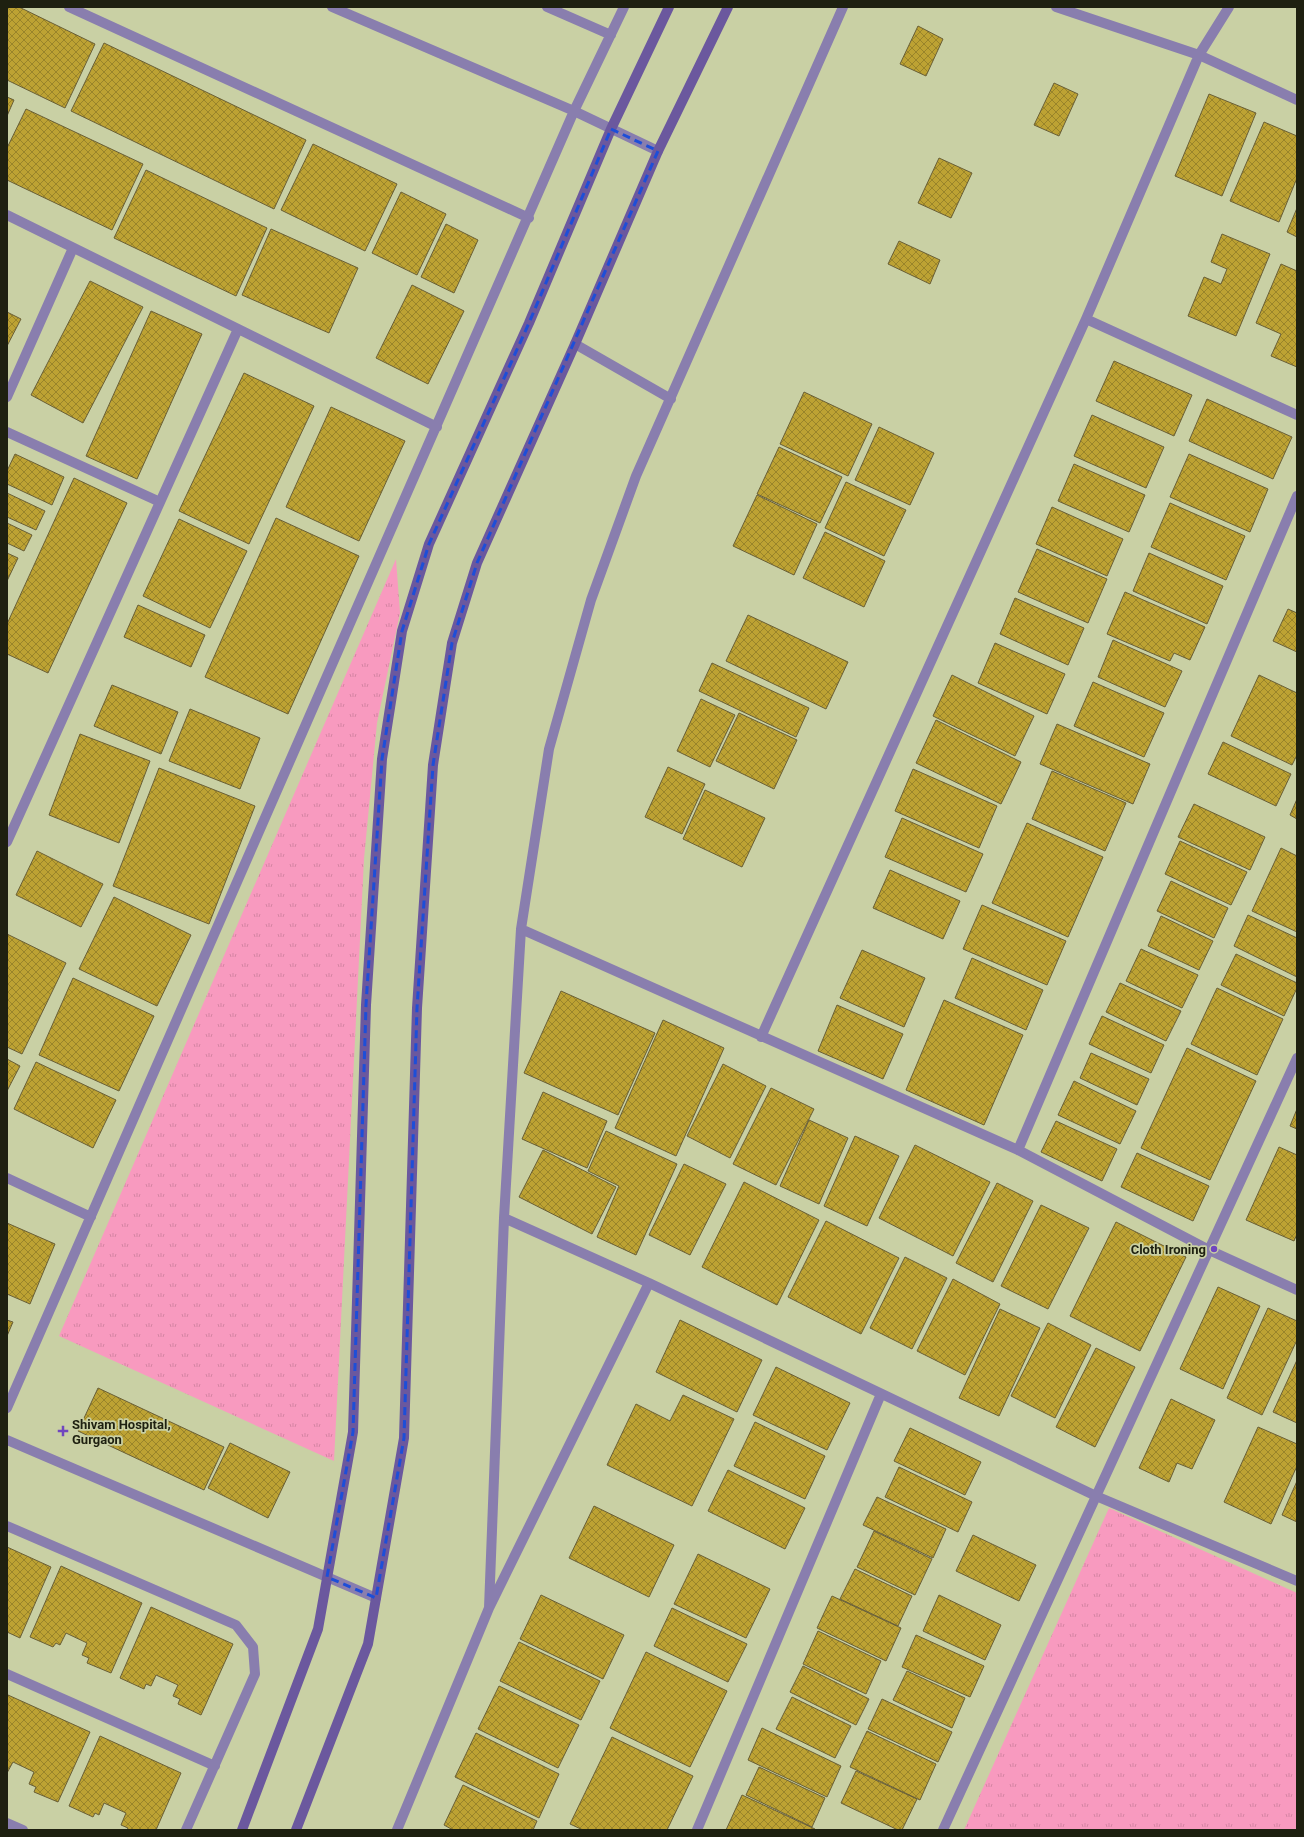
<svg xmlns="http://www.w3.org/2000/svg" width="1304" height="1837" viewBox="0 0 1304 1837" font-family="Roboto,sans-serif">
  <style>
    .park { fill: url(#park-tufts) }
    .building { fill: url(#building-cross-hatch); stroke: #695f37 }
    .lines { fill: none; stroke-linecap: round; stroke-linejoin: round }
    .lane { stroke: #897eae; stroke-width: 10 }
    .street { stroke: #897eae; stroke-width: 10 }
    .secondary { stroke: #6b589e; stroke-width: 10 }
    .marked { fill: none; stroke: #1d4ed8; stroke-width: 3; stroke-dasharray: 8 5; stroke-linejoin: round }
    .poi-dot { fill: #7046bf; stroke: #c9d0a4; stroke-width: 1.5 }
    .labels { text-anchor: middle; stroke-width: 3.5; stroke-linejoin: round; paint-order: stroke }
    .poi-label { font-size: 13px; font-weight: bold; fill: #1e2010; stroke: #c9d0a4; text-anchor: end }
  </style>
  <defs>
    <pattern id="park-tufts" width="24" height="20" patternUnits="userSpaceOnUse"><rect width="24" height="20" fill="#f89abf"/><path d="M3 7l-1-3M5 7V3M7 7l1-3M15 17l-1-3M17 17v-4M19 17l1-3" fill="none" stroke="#d484a3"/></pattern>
    <pattern id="building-cross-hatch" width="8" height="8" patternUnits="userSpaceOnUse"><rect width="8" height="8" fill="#bda233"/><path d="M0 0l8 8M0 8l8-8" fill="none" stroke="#99842a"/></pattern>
  </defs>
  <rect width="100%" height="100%" fill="#c9d0a4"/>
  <!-- park -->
  <path class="park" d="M 396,559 L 400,613 L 377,723 L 364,859 L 334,1461 L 59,1336 Z
    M 1109,1508 L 1297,1593 L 1297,1830 L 964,1830 Z"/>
  <!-- building -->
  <path class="building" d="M 7,7 L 19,7 L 95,44 L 65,108 L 7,80 Z
    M 918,26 L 943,39 L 926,76 L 900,64 Z
    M 104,43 L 306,140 L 274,209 L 71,111 Z
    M 1054,83 L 1078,94 L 1059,136 L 1034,125 Z
    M 1209,94 L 1256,113 L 1222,196 L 1175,176 Z
    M 7,97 L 14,100 L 7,116 Z
    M 26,109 L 143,164 L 112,230 L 7,180 L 7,148 Z
    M 1264,122 L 1297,136 L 1297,178 L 1279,222 L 1230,201 Z
    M 313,144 L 397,184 L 365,251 L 281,210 Z
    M 939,158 L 972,173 L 951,218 L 918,203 Z
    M 146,170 L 267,228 L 236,296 L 114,238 Z
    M 401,192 L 446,214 L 417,275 L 372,253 Z
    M 1297,208 L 1297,237 L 1287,232 Z
    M 446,224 L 478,240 L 454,293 L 421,277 Z
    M 271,229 L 358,268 L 329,333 L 242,295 Z
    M 1222,234 L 1270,254 L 1236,336 L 1188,316 L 1204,277 L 1221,284 L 1227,269 L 1211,262 Z
    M 899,241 L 940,260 L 930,284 L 888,264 Z
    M 1281,264 L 1297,271 L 1297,367 L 1271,356 L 1281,334 L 1256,323 Z
    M 90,281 L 143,307 L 83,423 L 31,395 Z
    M 412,285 L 464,311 L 428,384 L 376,358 Z
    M 151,311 L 202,334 L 137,479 L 86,456 Z
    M 7,312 L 21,319 L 7,346 Z
    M 1114,361 L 1192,395 L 1174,436 L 1096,401 Z
    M 244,373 L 314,406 L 249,544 L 179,511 Z
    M 804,392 L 872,424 L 848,476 L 780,444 Z
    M 1207,399 L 1292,437 L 1273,479 L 1189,441 Z
    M 331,407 L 405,441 L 359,541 L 286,507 Z
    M 1092,415 L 1164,447 L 1146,488 L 1074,456 Z
    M 879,427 L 934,453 L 910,505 L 855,480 Z
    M 779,447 L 842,477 L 820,523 L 757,494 Z
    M 15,454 L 64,477 L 52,505 L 7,484 L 7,471 Z
    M 1189,454 L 1268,489 L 1250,532 L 1170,497 Z
    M 1074,464 L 1145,495 L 1129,532 L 1058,501 Z
    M 74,478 L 127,503 L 48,673 L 7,654 L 7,624 Z
    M 846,482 L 906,510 L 884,556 L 825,528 Z
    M 7,493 L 45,511 L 36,530 L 7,517 Z
    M 757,495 L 817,524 L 794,575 L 733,546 Z
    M 1170,503 L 1245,536 L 1226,580 L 1151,547 Z
    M 1052,507 L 1123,539 L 1107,576 L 1036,544 Z
    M 276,518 L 359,556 L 288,714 L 205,677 Z
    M 179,519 L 247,551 L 210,628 L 143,596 Z
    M 7,523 L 32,535 L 24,551 L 7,543 Z
    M 825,532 L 885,561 L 864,607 L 803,578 Z
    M 1037,549 L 1107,579 L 1088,623 L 1018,592 Z
    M 7,553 L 18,558 L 7,581 Z
    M 1149,553 L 1223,586 L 1207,624 L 1133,591 Z
    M 1125,592 L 1205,627 L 1190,660 L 1174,653 L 1170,661 L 1107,634 Z
    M 1015,598 L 1084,628 L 1068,665 L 1000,634 Z
    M 138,605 L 205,635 L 191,667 L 124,637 Z
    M 1288,609 L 1297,613 L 1297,652 L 1273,641 Z
    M 748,615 L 848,662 L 826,709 L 726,661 Z
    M 1113,640 L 1182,671 L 1165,707 L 1098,677 Z
    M 995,643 L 1065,674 L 1047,714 L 978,683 Z
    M 712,663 L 809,708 L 796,737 L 699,691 Z
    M 952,675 L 1034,716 L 1015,756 L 933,716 Z
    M 1259,675 L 1297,693 L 1297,755 L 1292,765 L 1231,736 Z
    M 1093,682 L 1164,713 L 1144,757 L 1074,726 Z
    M 112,685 L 178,712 L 161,754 L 94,726 Z
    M 701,699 L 735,715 L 710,767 L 677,751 Z
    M 190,709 L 260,738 L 240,789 L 169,761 Z
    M 739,713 L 797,740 L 774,789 L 716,761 Z
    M 936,720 L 1021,762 L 1001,804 L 916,763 Z
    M 1057,724 L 1150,764 L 1133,804 L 1040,764 Z
    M 80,734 L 150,761 L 119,843 L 49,815 Z
    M 1223,742 L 1291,774 L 1276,806 L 1208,774 Z
    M 668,767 L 705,784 L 682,834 L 645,817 Z
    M 159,768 L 255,806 L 209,924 L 113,886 Z
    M 913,769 L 997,806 L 979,848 L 895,811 Z
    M 1052,771 L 1126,803 L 1105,851 L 1032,819 Z
    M 705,790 L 765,818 L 742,867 L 683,839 Z
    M 1297,799 L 1297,819 L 1290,815 Z
    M 1194,804 L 1265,837 L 1250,870 L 1178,837 Z
    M 902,818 L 983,854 L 966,892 L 885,857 Z
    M 1027,823 L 1103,857 L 1068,937 L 992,903 Z
    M 1180,841 L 1247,872 L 1231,905 L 1165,874 Z
    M 1281,848 L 1297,856 L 1297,932 L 1252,911 Z
    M 37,851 L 103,884 L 81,927 L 16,895 Z
    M 890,870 L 960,901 L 943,939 L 873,908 Z
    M 1171,881 L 1228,908 L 1214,938 L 1157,911 Z
    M 114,897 L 191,935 L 157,1006 L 79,969 Z
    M 982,905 L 1066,941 L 1047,985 L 963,949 Z
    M 1248,915 L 1297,938 L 1297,977 L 1234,946 Z
    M 1161,916 L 1213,941 L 1199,970 L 1148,946 Z
    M 7,934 L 66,963 L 22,1054 L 7,1047 Z
    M 1141,949 L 1198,975 L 1182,1008 L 1126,981 Z
    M 862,950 L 925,978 L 904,1027 L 840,998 Z
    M 1236,954 L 1297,983 L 1297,988 L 1284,1016 L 1221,985 Z
    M 972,958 L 1043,990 L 1026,1030 L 955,998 Z
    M 73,978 L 154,1016 L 119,1091 L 39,1055 Z
    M 1120,983 L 1181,1011 L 1166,1041 L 1106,1012 Z
    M 1217,988 L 1283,1019 L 1257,1075 L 1191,1044 Z
    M 561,991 L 655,1033 L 618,1115 L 524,1073 Z
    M 944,1000 L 1023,1035 L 984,1125 L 906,1090 Z
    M 837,1005 L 903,1034 L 883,1079 L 818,1051 Z
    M 1102,1016 L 1164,1045 L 1151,1073 L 1089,1044 Z
    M 663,1020 L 724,1048 L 676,1156 L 615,1128 Z
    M 1187,1048 L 1256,1081 L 1210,1180 L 1141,1148 Z
    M 1091,1053 L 1149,1079 L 1137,1105 L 1080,1078 Z
    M 7,1059 L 20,1066 L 7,1091 Z
    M 36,1062 L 116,1100 L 93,1148 L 14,1109 Z
    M 723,1064 L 766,1086 L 730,1158 L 687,1136 Z
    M 1074,1081 L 1136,1111 L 1120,1144 L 1058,1115 Z
    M 771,1088 L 814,1109 L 776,1185 L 733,1164 Z
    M 543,1092 L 607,1121 L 587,1168 L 522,1139 Z
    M 1297,1109 L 1297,1129 L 1290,1126 Z
    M 809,1120 L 848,1138 L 819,1204 L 780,1186 Z
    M 1056,1121 L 1117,1149 L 1102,1181 L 1041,1152 Z
    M 606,1131 L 677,1164 L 636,1255 L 597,1237 L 619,1186 L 588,1171 Z
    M 855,1136 L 899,1156 L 867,1226 L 824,1206 Z
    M 915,1145 L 990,1182 L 953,1256 L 879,1218 Z
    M 1279,1147 L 1297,1155 L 1297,1234 L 1294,1241 L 1246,1220 Z
    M 543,1150 L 616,1187 L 592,1234 L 519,1197 Z
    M 1137,1153 L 1209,1186 L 1193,1221 L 1121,1187 Z
    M 684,1164 L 726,1184 L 690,1255 L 649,1235 Z
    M 744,1182 L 819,1220 L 777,1305 L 702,1267 Z
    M 997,1183 L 1033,1201 L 993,1282 L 956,1263 Z
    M 1041,1205 L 1089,1228 L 1048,1309 L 1001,1286 Z
    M 826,1221 L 899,1258 L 861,1334 L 788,1297 Z
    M 1116,1222 L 1186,1257 L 1140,1351 L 1070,1316 Z
    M 7,1223 L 55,1244 L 30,1304 L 7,1294 Z
    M 905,1257 L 947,1278 L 912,1349 L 870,1328 Z
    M 953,1279 L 1000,1304 L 965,1375 L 917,1351 Z
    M 1218,1287 L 1260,1306 L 1223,1389 L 1180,1369 Z
    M 1268,1308 L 1297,1321 L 1297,1340 L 1262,1415 L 1227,1398 Z
    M 1000,1309 L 1040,1328 L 999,1416 L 959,1398 Z
    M 7,1320 L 13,1322 L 7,1336 Z
    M 680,1320 L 762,1360 L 737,1412 L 656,1372 Z
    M 1048,1323 L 1091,1345 L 1055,1418 L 1011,1396 Z
    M 1096,1348 L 1135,1367 L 1095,1447 L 1056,1427 Z
    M 1297,1360 L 1297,1423 L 1273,1412 Z
    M 776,1367 L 850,1403 L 827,1450 L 753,1415 Z
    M 98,1388 L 224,1447 L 204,1490 L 78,1431 Z
    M 683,1395 L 734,1419 L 692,1506 L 607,1465 L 636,1404 L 670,1421 Z
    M 1171,1399 L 1215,1420 L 1192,1469 L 1177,1463 L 1169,1482 L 1139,1468 Z
    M 755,1422 L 825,1456 L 805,1499 L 734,1466 Z
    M 1258,1427 L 1297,1444 L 1297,1466 L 1271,1524 L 1224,1502 Z
    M 910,1428 L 981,1462 L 965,1495 L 894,1461 Z
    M 230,1443 L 290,1472 L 268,1518 L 208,1488 Z
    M 899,1467 L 972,1502 L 958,1532 L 885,1497 Z
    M 728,1470 L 805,1508 L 785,1549 L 708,1511 Z
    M 1297,1481 L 1297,1522 L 1282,1515 Z
    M 877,1497 L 946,1529 L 933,1558 L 863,1525 Z
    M 594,1506 L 674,1545 L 649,1597 L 569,1558 Z
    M 874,1531 L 932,1559 L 915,1595 L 857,1567 Z
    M 973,1535 L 1036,1565 L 1019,1601 L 956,1571 Z
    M 7,1547 L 51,1567 L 20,1638 L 7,1632 Z
    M 698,1554 L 770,1589 L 746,1638 L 674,1604 Z
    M 61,1566 L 142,1603 L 111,1673 L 87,1663 L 89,1658 L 82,1655 L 87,1643 L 66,1633 L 60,1645 L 56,1643 L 53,1647 L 30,1637 Z
    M 855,1569 L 912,1596 L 898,1626 L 840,1599 Z
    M 541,1595 L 624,1635 L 603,1679 L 520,1639 Z
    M 939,1595 L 1001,1625 L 985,1660 L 923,1631 Z
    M 832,1596 L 901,1628 L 886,1661 L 817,1628 Z
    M 151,1607 L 233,1644 L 201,1715 L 178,1704 L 180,1699 L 173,1696 L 178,1685 L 156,1675 L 151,1686 L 146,1684 L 144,1689 L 120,1678 Z
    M 672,1608 L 747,1644 L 728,1682 L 654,1646 Z
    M 818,1631 L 881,1661 L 866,1694 L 803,1664 Z
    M 916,1635 L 984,1666 L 970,1697 L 902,1667 Z
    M 519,1642 L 600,1681 L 581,1720 L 500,1681 Z
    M 646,1652 L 727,1691 L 690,1767 L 610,1728 Z
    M 803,1666 L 869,1699 L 856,1725 L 790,1692 Z
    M 907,1671 L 965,1698 L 952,1728 L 893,1700 Z
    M 499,1686 L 579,1725 L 558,1768 L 478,1729 Z
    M 8,1695 L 90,1732 L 58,1802 L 34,1792 L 36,1787 L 29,1784 L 34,1772 L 13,1762 L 7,1773 L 7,1698 Z
    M 792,1697 L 851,1726 L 835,1758 L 776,1729 Z
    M 882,1699 L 952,1732 L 938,1762 L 868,1729 Z
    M 762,1728 L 841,1766 L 827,1797 L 748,1760 Z
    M 867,1731 L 936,1764 L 920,1800 L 850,1767 Z
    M 476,1733 L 559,1774 L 539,1818 L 455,1777 Z
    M 100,1736 L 181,1773 L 156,1830 L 127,1830 L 128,1828 L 121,1825 L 126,1813 L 104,1803 L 99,1815 L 95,1813 L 93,1817 L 69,1806 Z
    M 612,1737 L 693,1776 L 667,1830 L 583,1830 L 570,1824 Z
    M 759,1767 L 825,1798 L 812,1827 L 746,1795 Z
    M 856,1771 L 917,1799 L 902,1830 L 898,1830 L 841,1803 Z
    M 463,1785 L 537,1821 L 533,1830 L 453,1830 L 444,1825 Z
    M 742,1795 L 815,1829 L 814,1830 L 726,1830 Z"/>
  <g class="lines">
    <!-- lane -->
    <path class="lane" d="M 7,1526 L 236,1625 L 253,1647 L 255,1674 L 186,1830
      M 7,1674 L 215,1766
      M 7,1823 L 23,1830"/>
    <!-- street -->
    <path class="street" d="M 69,7 L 529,218
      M 332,7 L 574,111 L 658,151
      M 547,7 L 611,35
      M 1056,7 L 1199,55 L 1297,100
      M 7,215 L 437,427
      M 1086,319 L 1297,415
      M 575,344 L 671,399
      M 7,397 L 73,248
      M 7,432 L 160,502
      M 7,842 L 238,329
      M 521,929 L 1018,1150 L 1209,1250 L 1297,1290
      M 761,1037 L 1086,319 L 1199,55 L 1229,7
      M 1018,1150 L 1297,496
      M 7,1178 L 91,1217
      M 504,1218 L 649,1283 L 1096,1496 L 1297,1581
      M 7,1408 L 574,111 L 624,7
      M 7,1440 L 376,1598
      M 489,1608 L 504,1218 L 521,929 L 549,749 L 591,600 L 636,476 L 843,7
      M 397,1830 L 489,1608 L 649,1283
      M 697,1830 L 881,1394
      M 943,1830 L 1297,1058"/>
    <!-- secondary -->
    <path class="secondary" d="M 242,1830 L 318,1629 L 353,1432 L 366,1005 L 382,759 L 402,631 L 429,544 L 529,323 L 611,129 L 669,7
      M 296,1830 L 368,1644 L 404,1438 L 417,1008 L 433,765 L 452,643 L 477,563 L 575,344 L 658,151 L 728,7"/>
  </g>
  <!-- marked area -->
  <path class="marked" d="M 611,129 L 658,151 L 477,563 L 452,643 L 433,765 L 417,1008 L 404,1438 L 376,1598 L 327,1577 L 353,1432 L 366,1005 L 382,759 L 402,631 L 429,544 L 529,323 Z"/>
  <!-- markers -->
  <g class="poi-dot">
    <circle cx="1214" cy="1249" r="4"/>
    <path d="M61 1425h4v4h4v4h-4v4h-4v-4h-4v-4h4z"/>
  </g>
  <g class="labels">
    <!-- poi labels -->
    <g class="poi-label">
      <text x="1206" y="1254">Cloth Ironing</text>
      <text x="72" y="1429" text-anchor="start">Shivam Hospital,<tspan x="72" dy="15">Gurgaon</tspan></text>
    </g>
  </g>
  <!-- border -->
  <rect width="1304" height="1837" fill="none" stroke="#1e2010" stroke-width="16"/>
</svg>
